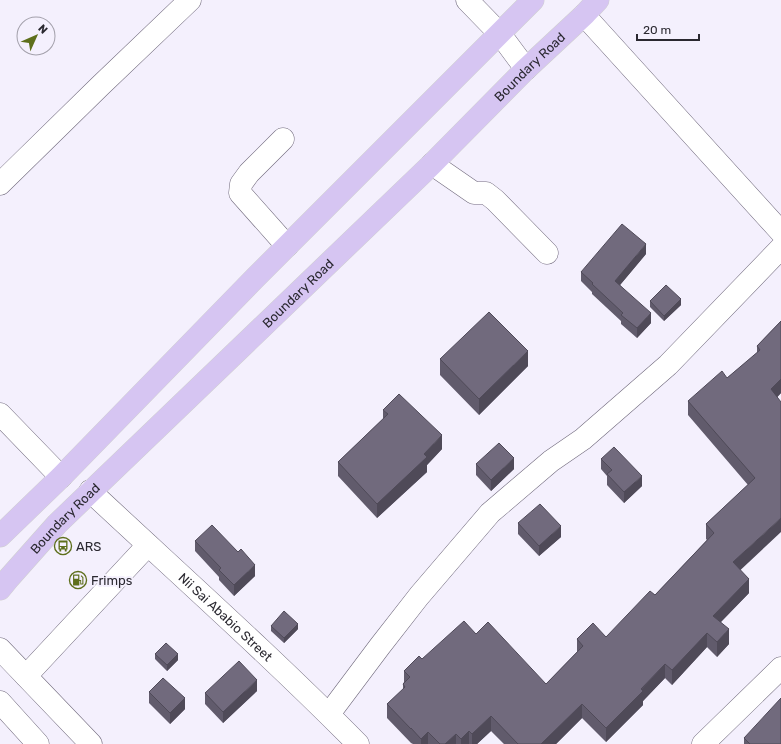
<svg xmlns="http://www.w3.org/2000/svg" width="781" height="744" viewBox="0 0 781 744" font-family="Rubik,sans-serif">
  <style>
    .lines { fill: none; stroke-linecap: round; stroke-linejoin: round }
    .minor-casing { stroke: #70697c; stroke-width: 23 }
    .major-casing { stroke: #d0d0d1; stroke-width: 23 }
    .minor { stroke: #fff; stroke-width: 22 }
    .major { stroke: #d6c5f2; stroke-width: 22 }
    .wall { fill: #615b6c }
    .shaded-wall { fill: #4f4a58 }
    .building { fill: #716a7d; stroke: #4f4a58 }
    .labels { text-anchor: middle; stroke-width: 4; stroke-linejoin: round; paint-order: stroke }
    .street-label { font-size: 13px; fill: #2a2830; stroke: #f4f0fd }
    .poi-label { font-size: 13px; fill: #2a2830; stroke: #f4f0fd; text-anchor: start }
  </style>
  <rect width="100%" height="100%" fill="#f4f0fd"/>
  <g class="lines">
    <!-- minor casing -->
    <g class="minor-casing">
      <g id="minor">
        <path d="M 467,0 L 500,34 L 526,69"/>
        <path d="M 584,15 L 781,232"/>
        <path d="M 283,139 L 249,173 L 241,184 L 240,193 L 287,246"/>
        <path d="M 432,164 L 474,193 L 486,193 L 495,200 L 547,253"/>
        <path d="M 0,184 L 100,86 L 190,0"/>
        <path d="M 0,414 L 61,477"/>
        <path id="s1" d="M 90,491 C 180,575 272,657 358,744"/>
        <path d="M 0,649 L 91,744"/>
        <path d="M 26,676 L 148,545"/>
        <path d="M 0,702 L 38,744"/>
        <path d="M 329,714 L 380,646 L 419,596 L 490,513 L 551,461 L 583,439 L 668,365 L 781,248"/>
        <path d="M 703,744 L 781,668"/>
      </g>
    </g>
    <!-- major casing -->
    <g class="major-casing">
      <g id="major">
        <path d="M 0,536 L 61,477 L 255,278 L 533,0"/>
        <path id="s2" d="M 0,589 L 9,578 L 57,524 L 432,164 L 526,69 L 584,15 L 598,0"/>
      </g>
    </g>
    <!-- minor -->
    <use href="#minor" class="minor"/>
    <!-- major -->
    <use href="#major" class="major"/>
  </g>
  <!-- wall -->
  <path class="wall" d="M 646,254 L 620,285 L 651,323 L 637,338 L 621,324 L 621,321 L 592,294 L 592,292 L 581,281 L 581,272 Z
    M 650,301 L 681,305 L 664,321 L 650,307 Z
    M 781,321 L 781,393 L 777,397 L 740,570 L 749,593 L 721,622 L 729,644 L 717,657 L 707,647 L 672,685 L 665,678 L 643,701 L 643,705 L 606,742 L 582,718 L 556,744 L 504,744 L 491,731 L 477,744 L 413,744 L 411,743 L 387,718 L 387,704 L 403,690 L 403,684 L 404,682 L 404,671 L 422,659 L 476,634 L 546,684 L 577,652 L 577,639 L 606,637 L 655,595 L 707,540 L 706,539 L 706,524 L 748,485 L 688,415 L 688,401 L 727,378 L 757,353 L 757,346 Z
    M 440,359 L 528,366 L 479,415 L 440,375 Z
    M 383,410 L 442,449 L 427,465 L 427,472 L 377,518 L 338,476 L 338,462 L 383,419 Z
    M 601,459 L 642,486 L 624,503 L 607,485 L 607,476 L 601,469 Z
    M 476,464 L 514,469 L 491,491 L 476,475 Z
    M 518,523 L 561,537 L 539,556 L 518,534 Z
    M 195,541 L 255,576 L 234,596 L 219,580 L 219,577 L 195,551 Z
    M 271,626 L 298,629 L 284,643 L 271,631 Z
    M 155,654 L 178,660 L 167,671 L 155,659 Z
    M 257,691 L 223,723 L 205,704 L 205,693 Z
    M 149,692 L 185,709 L 170,724 L 149,703 Z
    M 744,738 L 781,744 L 744,744 Z"/>
  <!-- shaded-wall -->
  <path class="shaded-wall" d="M 646,244 L 646,254 L 615,291 L 615,281 Z
    M 681,299 L 681,305 L 664,321 L 664,316 Z
    M 651,313 L 651,323 L 637,338 L 637,328 Z
    M 528,351 L 528,366 L 479,415 L 479,399 Z
    M 781,379 L 781,393 L 771,404 L 771,389 Z
    M 442,435 L 442,449 L 427,465 L 427,472 L 377,518 L 377,504 Z
    M 514,458 L 514,469 L 491,491 L 491,480 Z
    M 642,476 L 642,486 L 624,503 L 624,492 Z
    M 781,518 L 781,532 L 733,577 L 733,562 Z
    M 561,526 L 561,537 L 539,556 L 539,546 Z
    M 255,565 L 255,576 L 234,596 L 234,585 Z
    M 749,579 L 749,593 L 713,630 L 713,616 Z
    M 298,624 L 298,629 L 284,643 L 284,638 Z
    M 729,629 L 729,644 L 717,657 L 717,642 Z
    M 707,633 L 707,647 L 672,685 L 672,670 Z
    M 178,654 L 178,660 L 167,671 L 167,665 Z
    M 665,664 L 665,678 L 643,701 L 643,705 L 606,742 L 606,728 Z
    M 257,680 L 257,691 L 223,723 L 223,712 Z
    M 185,698 L 185,709 L 170,724 L 170,713 Z
    M 582,704 L 582,718 L 556,744 L 541,744 Z
    M 491,716 L 491,731 L 477,744 L 472,744 L 472,734 Z
    M 469,731 L 469,744 L 461,744 L 461,739 Z
    M 428,732 L 428,744 L 421,744 L 421,739 Z
    M 456,734 L 456,744 L 445,744 Z"/>
  <!-- building -->
  <path class="building" d="M 622,224 L 646,244 L 615,281 L 651,313 L 637,328 L 621,315 L 623,313 L 592,284 L 593,283 L 581,272 Z
    M 666,285 L 681,299 L 664,316 L 650,301 Z
    M 489,312 L 528,351 L 479,399 L 440,359 Z
    M 781,321 L 781,379 L 771,389 L 781,402 L 781,518 L 733,562 L 749,579 L 713,616 L 729,629 L 717,642 L 707,633 L 672,670 L 665,664 L 641,689 L 643,691 L 606,728 L 582,704 L 541,744 L 518,744 L 491,716 L 472,734 L 469,731 L 461,739 L 456,734 L 445,744 L 440,744 L 428,732 L 421,739 L 411,728 L 411,729 L 387,704 L 405,687 L 403,684 L 410,677 L 404,671 L 419,656 L 422,659 L 464,621 L 476,634 L 488,622 L 546,684 L 583,646 L 577,639 L 593,623 L 606,637 L 650,591 L 655,595 L 714,533 L 706,524 L 755,478 L 688,401 L 722,371 L 727,378 L 760,350 L 757,346 Z
    M 399,394 L 442,435 L 424,454 L 427,457 L 377,504 L 338,462 L 388,414 L 383,410 Z
    M 499,443 L 514,458 L 491,480 L 476,464 Z
    M 614,447 L 642,476 L 624,492 L 607,474 L 612,470 L 601,459 Z
    M 540,504 L 561,526 L 539,546 L 518,523 Z
    M 212,525 L 238,552 L 241,549 L 255,565 L 234,585 L 219,570 L 221,568 L 195,541 Z
    M 284,611 L 298,624 L 284,638 L 271,626 Z
    M 166,643 L 178,654 L 167,665 L 155,654 Z
    M 239,661 L 257,680 L 223,712 L 205,693 Z
    M 163,678 L 185,698 L 170,713 L 149,692 Z
    M 781,698 L 781,744 L 750,744 L 744,738 Z"/>
  <!-- icons -->
  <defs>
    <g id="bus-ring" transform="scale(0.9)"><circle r="9.5" fill="#f4f0fd" stroke="#5e6f1c" stroke-width="1.5"/><path d="M-5-6H5V4H4V6H2V4H-2V6H-4V4H-5ZM-3.5-4V0h7V-4ZM-3.5 1.2v1.5H-2V1.2ZM2 1.2v1.5H3.5V1.2Z" fill="#5e6f1c"/></g>
    <g id="fuel-ring" transform="scale(0.9)"><circle r="9.5" fill="#f4f0fd" stroke="#5e6f1c" stroke-width="1.5"/><path d="M-5.5-6h7V0h2V4h1.3V-2.5L3-4.5l.8-.8L6-3V5H2.5V1h-1V6h-7ZM-4.2-4.7v3.2H.2V-4.7Z" fill="#5e6f1c"/></g>
  </defs>
  <g fill-rule="evenodd">
    <use href="#bus-ring" x="63" y="546"/>
    <use href="#fuel-ring" x="78" y="580"/>
  </g>
  <g class="labels">
    <!-- street labels -->
    <g class="street-label">
      <text dy="5" stroke="none"><textPath href="#s2" startOffset="744">Boundary Road</textPath></text>
      <text dy="5" stroke="none"><textPath href="#s2" startOffset="420">Boundary Road</textPath></text>
      <text dy="5" stroke="none"><textPath href="#s2" startOffset="96">Boundary Road</textPath></text>
      <text dy="5" stroke="none"><textPath href="#s1" startOffset="185">Nii Sai Ababio Street</textPath></text>
    </g>
    <!-- poi labels -->
    <g class="poi-label">
      <text x="76" y="551">ARS</text>
      <text x="91" y="585">Frimps</text>
    </g>
  </g>
  <!-- north arrow -->
  <g transform="translate(36 36) rotate(45)"><circle r="19" fill="#f4f0fd" stroke="#a3a0ab"/>
  <path d="M0-3L7 15L0 10L-7 15Z" fill="#5e6f1c"/>
  <text y="-6" font-size="11" font-weight="bold" text-anchor="middle" fill="#2a2830">N</text>
  </g>
  <!-- scale -->
  <path d="M637 34v6h62v-6" fill="none" stroke="#2a2830" stroke-width="2"/>
  <text x="643" y="34" font-size="12" fill="#2a2830" stroke="#f4f0fd" stroke-width="3" paint-order="stroke">20 m</text>
</svg>
